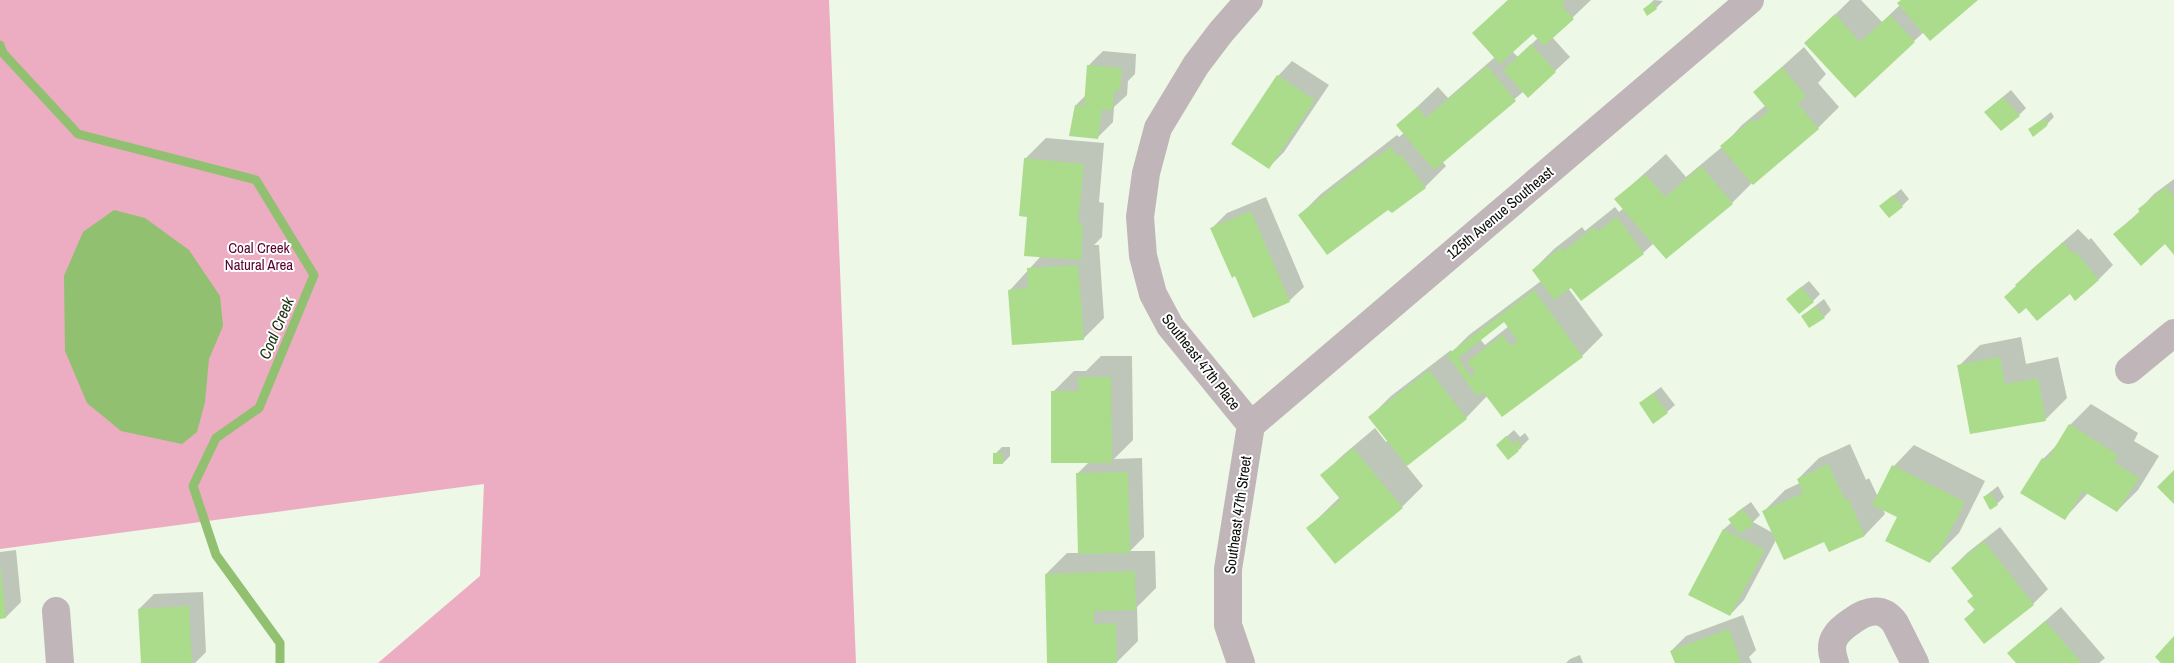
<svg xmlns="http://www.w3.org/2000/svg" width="2174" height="663" viewBox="0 0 2174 663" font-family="'Archivo Narrow',sans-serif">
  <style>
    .green { fill: #ecacc1 }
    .water { fill: #91c071 }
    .shadow { fill: #0003; fill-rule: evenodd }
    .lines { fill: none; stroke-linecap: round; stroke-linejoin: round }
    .stream { stroke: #91c071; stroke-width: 9 }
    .building { fill: #abdc8b; fill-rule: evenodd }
    .street { stroke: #c0b6b9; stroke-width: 28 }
    .labels { text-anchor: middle; stroke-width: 4; stroke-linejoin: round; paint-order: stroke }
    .street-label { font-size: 15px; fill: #0a0e08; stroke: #fff }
    .park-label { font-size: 15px; fill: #57022e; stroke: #fff }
    .water-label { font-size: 16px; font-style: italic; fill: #203312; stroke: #fff }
  </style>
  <rect width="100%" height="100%" fill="#edf8e6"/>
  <!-- green -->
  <path class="green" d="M 0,0 L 829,0 L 856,663 L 378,663 L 480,576 L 484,484 L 0,549 Z"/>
  <!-- water -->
  <path class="water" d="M 114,210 L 145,218 L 189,250 L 220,296 L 223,326 L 209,359 L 205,402 L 197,432 L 182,444 L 121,431 L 87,403 L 65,351 L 64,276 L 83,232 Z"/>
  <!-- shadow -->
  <path class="shadow" d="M 1508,0 L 1591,0 L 1552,37 L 1570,57 L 1555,71 L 1524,91 L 1442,161 L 1446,166 L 1425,187 L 1389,208 L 1300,215 L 1321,194 L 1397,135 L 1399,137 L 1404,133 L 1398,125 L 1438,87 L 1448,98 L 1495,57 L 1494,13 ZM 1533,32 L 1538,38 L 1518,57 L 1512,51 Z
    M 1654,0 L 1663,1 L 1656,8 L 1644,9 Z
    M 1850,0 L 1861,0 L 1882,22 L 1900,5 L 1902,0 L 1976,0 L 1924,32 L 1914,41 L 1806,43 Z
    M 1804,47 L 1826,74 L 1818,83 L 1839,107 L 1818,128 L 1752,183 L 1732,203 L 1666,257 L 1654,243 L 1643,253 L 1568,288 L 1603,335 L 1582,356 L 1502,416 L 1487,396 L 1466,418 L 1406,465 L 1423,486 L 1402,507 L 1336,562 L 1308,528 L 1340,497 L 1322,475 L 1343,455 L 1375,428 L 1386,442 L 1388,440 L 1370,417 L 1391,396 L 1451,350 L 1452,352 L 1469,335 L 1541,281 L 1533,270 L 1554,249 L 1582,227 L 1585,231 L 1615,207 L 1619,212 L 1624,208 L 1616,199 L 1666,154 L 1686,177 L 1722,147 L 1742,125 L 1766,105 L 1754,92 ZM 1505,321 L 1509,326 L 1485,345 L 1480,339 Z
    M 1103,51 L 1136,54 L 1135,74 L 1128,81 L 1127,95 L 1114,107 L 1113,122 L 1098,137 L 1076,105 L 1086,95 L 1088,66 Z
    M 1292,61 L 1329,85 L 1284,152 L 1269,167 L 1278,76 Z
    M 2011,90 L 2026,108 L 2019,115 L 1993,105 Z
    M 2051,112 L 2054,117 L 2046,125 L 2029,130 Z
    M 1046,138 L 1104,143 L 1099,202 L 1104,203 L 1102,237 L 1094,245 L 1099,245 L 1104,318 L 1083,339 L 1010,290 L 1041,256 L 1029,216 L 1025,159 Z
    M 2174,179 L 2174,252 L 2165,243 L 2115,234 L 2141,210 L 2140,209 L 2154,194 Z
    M 1901,189 L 1909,199 L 1902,206 L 1881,206 Z
    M 1266,197 L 1304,287 L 1289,301 L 1236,275 L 1212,228 L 1227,213 Z
    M 2078,229 L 2089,240 L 2091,238 L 2113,265 L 2099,279 L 2075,299 L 2070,292 L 2017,286 L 2031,270 Z
    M 1809,281 L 1820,294 L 1813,301 L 1795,292 Z
    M 1824,299 L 1831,310 L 1824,317 L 1802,316 Z
    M 2021,337 L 2026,364 L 2058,357 L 2067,398 L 2046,419 L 1959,366 L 1980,345 Z
    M 1101,356 L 1132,356 L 1133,440 L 1114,459 L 1142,458 L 1144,537 L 1130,551 L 1155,551 L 1156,588 L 1137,607 L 1138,641 L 1117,662 L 1048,663 L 1046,574 L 1067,553 L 1079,553 L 1077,474 L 1089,462 L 1053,392 L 1074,371 L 1086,371 Z
    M 1661,387 L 1675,405 L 1667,412 L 1640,403 Z
    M 2091,404 L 2138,433 L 2134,441 L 2159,456 L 2138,490 L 2117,511 L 2088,493 L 2064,519 L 2022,493 L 2043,459 L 2059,443 L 2070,425 Z
    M 1514,430 L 1520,437 L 1525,433 L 1529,439 L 1518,450 L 1505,438 Z
    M 1850,444 L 1866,480 L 1869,478 L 1878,497 L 1894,466 L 1914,445 L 1985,481 L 1959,533 L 1930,562 L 1898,517 L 1883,509 L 1885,514 L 1865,535 L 1825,540 L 1776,540 L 1744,600 L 1730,615 L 1690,594 L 1724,529 L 1732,522 L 1730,520 L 1737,512 L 1751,502 L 1760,515 L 1753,522 L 1773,533 L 1764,511 L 1785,490 L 1800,483 L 1798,479 L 1819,458 Z
    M 1002,447 L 1010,447 L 1010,456 L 1003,463 L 995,454 Z
    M 1998,486 L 2004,497 L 1997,504 L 1984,497 Z
    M 2000,527 L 2048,589 L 2033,604 L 1984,642 L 1966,619 L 1975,609 L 1975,596 L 1952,568 L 1967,553 Z
    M 16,550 L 21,602 L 6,617 L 0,617 L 0,552 Z
    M 203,592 L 206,652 L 195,663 L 142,663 L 139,609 L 154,594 Z
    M 2061,607 L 2105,658 L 2099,663 L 2018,663 L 2009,653 Z
    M 1743,615 L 1756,650 L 1749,657 L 1752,663 L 1676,663 L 1671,651 L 1686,636 Z
    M 1580,655 L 1583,663 L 1566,663 L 1570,659 Z"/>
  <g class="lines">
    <!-- stream -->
    <path class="stream" d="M 0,45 L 3,53 L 78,134 L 256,180 L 314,275 L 259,408 L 216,438 L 193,486 L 216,555 L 280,643 L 280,663"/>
  </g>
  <!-- building -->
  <path class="building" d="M 1508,0 L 1562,0 L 1565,3 L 1562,6 L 1574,19 L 1544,46 L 1533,34 L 1500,64 L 1472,33 Z
    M 1901,0 L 1978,0 L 1930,41 L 1897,3 Z
    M 1653,2 L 1657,9 L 1647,16 L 1643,9 Z
    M 1835,14 L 1860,42 L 1890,15 L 1915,42 L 1855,98 L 1804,43 Z
    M 1531,44 L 1556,72 L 1528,98 L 1503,70 Z
    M 1087,65 L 1122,68 L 1120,91 L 1115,89 L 1112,111 L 1102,109 L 1098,139 L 1069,136 L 1075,105 L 1084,106 Z
    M 1487,66 L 1516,101 L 1434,170 L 1396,125 L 1417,107 L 1426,118 Z
    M 1782,67 L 1806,96 L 1798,104 L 1819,129 L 1753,185 L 1720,146 L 1752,119 L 1755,122 L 1769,111 L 1753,92 Z
    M 1277,75 L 1315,100 L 1269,169 L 1231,144 Z
    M 2003,97 L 2020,116 L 2001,131 L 1984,112 Z
    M 2043,119 L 2048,123 L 2047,126 L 2033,137 L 2028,129 Z
    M 1391,147 L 1398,157 L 1401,155 L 1426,188 L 1392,213 L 1388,210 L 1327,255 L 1298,215 L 1376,155 L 1377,157 Z
    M 1024,158 L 1084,164 L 1078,223 L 1083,223 L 1081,260 L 1024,256 L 1027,217 L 1019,216 Z
    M 1701,166 L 1733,204 L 1666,259 L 1614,199 L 1645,174 L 1665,197 Z
    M 2166,187 L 2174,197 L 2174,255 L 2165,244 L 2141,266 L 2113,234 L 2140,212 L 2138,209 Z
    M 1893,195 L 1903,207 L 1889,218 L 1879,206 Z
    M 1251,211 L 1290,302 L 1253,318 L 1235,276 L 1232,278 L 1210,228 Z
    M 1617,217 L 1644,254 L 1581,301 L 1571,288 L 1554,300 L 1532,270 L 1561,247 L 1564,251 L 1594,227 L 1597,232 Z
    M 2063,242 L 2073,254 L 2076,252 L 2099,280 L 2075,301 L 2070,294 L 2037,321 L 2026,308 L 2019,314 L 2004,297 L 2016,286 L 2015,285 Z
    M 1078,265 L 1084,340 L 1012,345 L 1008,290 L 1028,288 L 1027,268 Z
    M 1801,287 L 1814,302 L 1799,314 L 1786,299 Z
    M 1534,290 L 1583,357 L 1502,417 L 1483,392 L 1477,396 L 1447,355 ZM 1504,322 L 1518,341 L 1511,346 L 1502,335 L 1467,362 L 1476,373 L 1471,377 L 1458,358 Z
    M 1816,306 L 1825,318 L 1809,328 L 1801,316 Z
    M 2000,357 L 2005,384 L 2038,378 L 2046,421 L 1970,434 L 1957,365 Z
    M 1429,370 L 1467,419 L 1407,466 L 1368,417 Z
    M 1078,377 L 1111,377 L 1112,463 L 1051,463 L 1051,391 L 1079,391 Z
    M 1653,393 L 1668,413 L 1653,424 L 1639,403 Z
    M 2069,424 L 2118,455 L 2114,462 L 2139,478 L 2117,512 L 2083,491 L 2065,520 L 2020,493 L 2042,458 L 2047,460 Z
    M 1506,436 L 1519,451 L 1508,460 L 1496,445 Z
    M 1517,440 L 1522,447 L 1519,450 L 1513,442 Z
    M 1353,448 L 1403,508 L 1335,564 L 1306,528 L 1341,500 L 1320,475 Z
    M 993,453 L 1003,453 L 1003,464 L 993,464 Z
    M 1828,464 L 1845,500 L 1848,498 L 1865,536 L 1829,552 L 1824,542 L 1784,560 L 1762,511 L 1803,493 L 1797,479 Z
    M 1892,465 L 1965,502 L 1938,555 L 1935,553 L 1930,563 L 1885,541 L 1897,517 L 1872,505 Z
    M 2174,470 L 2174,504 L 2157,487 Z
    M 1128,472 L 1130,553 L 1078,554 L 1076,473 Z
    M 1991,493 L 1998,505 L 1990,510 L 1983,497 Z
    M 1743,509 L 1754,524 L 1739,534 L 1728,519 Z
    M 1723,529 L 1765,550 L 1730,616 L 1688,595 Z
    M 1984,541 L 2034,605 L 1984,644 L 1964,619 L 1975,610 L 1967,601 L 1973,596 L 1951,568 Z
    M 0,563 L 6,618 L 0,619 Z
    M 1135,571 L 1136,610 L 1094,611 L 1094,624 L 1116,623 L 1117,663 L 1047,663 L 1045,574 Z
    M 189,606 L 192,663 L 141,663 L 138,609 Z
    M 2045,621 L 2082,663 L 2016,663 L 2007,653 Z
    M 1729,629 L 1741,663 L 1675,663 L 1670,651 Z
    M 2174,636 L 2174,663 L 2161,663 L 2155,657 Z"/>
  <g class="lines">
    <!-- street -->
    <path class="street" d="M 1249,0 L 1221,32 L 1196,65 L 1158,128 L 1146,173 L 1140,217 L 1143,256 L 1153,294 L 1170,326 L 1251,425
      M 2129,370 L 2174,333
      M 1251,425 L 1750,0
      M 56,611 L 60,663
      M 1241,663 L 1228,625 L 1228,569 L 1251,425
      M 1835,663 C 1832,654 1830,645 1835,637 C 1839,630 1846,625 1852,621 C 1867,610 1883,606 1895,623 L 1915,663"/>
  </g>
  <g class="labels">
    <!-- street labels -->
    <g class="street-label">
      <text transform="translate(1500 213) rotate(-40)" y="5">125th Avenue Southeast</text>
      <text transform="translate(1201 362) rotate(52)" y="5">Southeast 47th Place</text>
      <text transform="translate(1238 515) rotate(-82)" y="5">Southeast 47th Street</text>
    </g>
    <!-- park labels -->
    <g class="park-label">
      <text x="259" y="253">Coal Creek<tspan x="259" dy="17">Natural Area</tspan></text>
    </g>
    <!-- water labels -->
    <g class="water-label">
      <text transform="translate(276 328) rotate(-67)" y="6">Coal Creek</text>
    </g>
  </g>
</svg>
